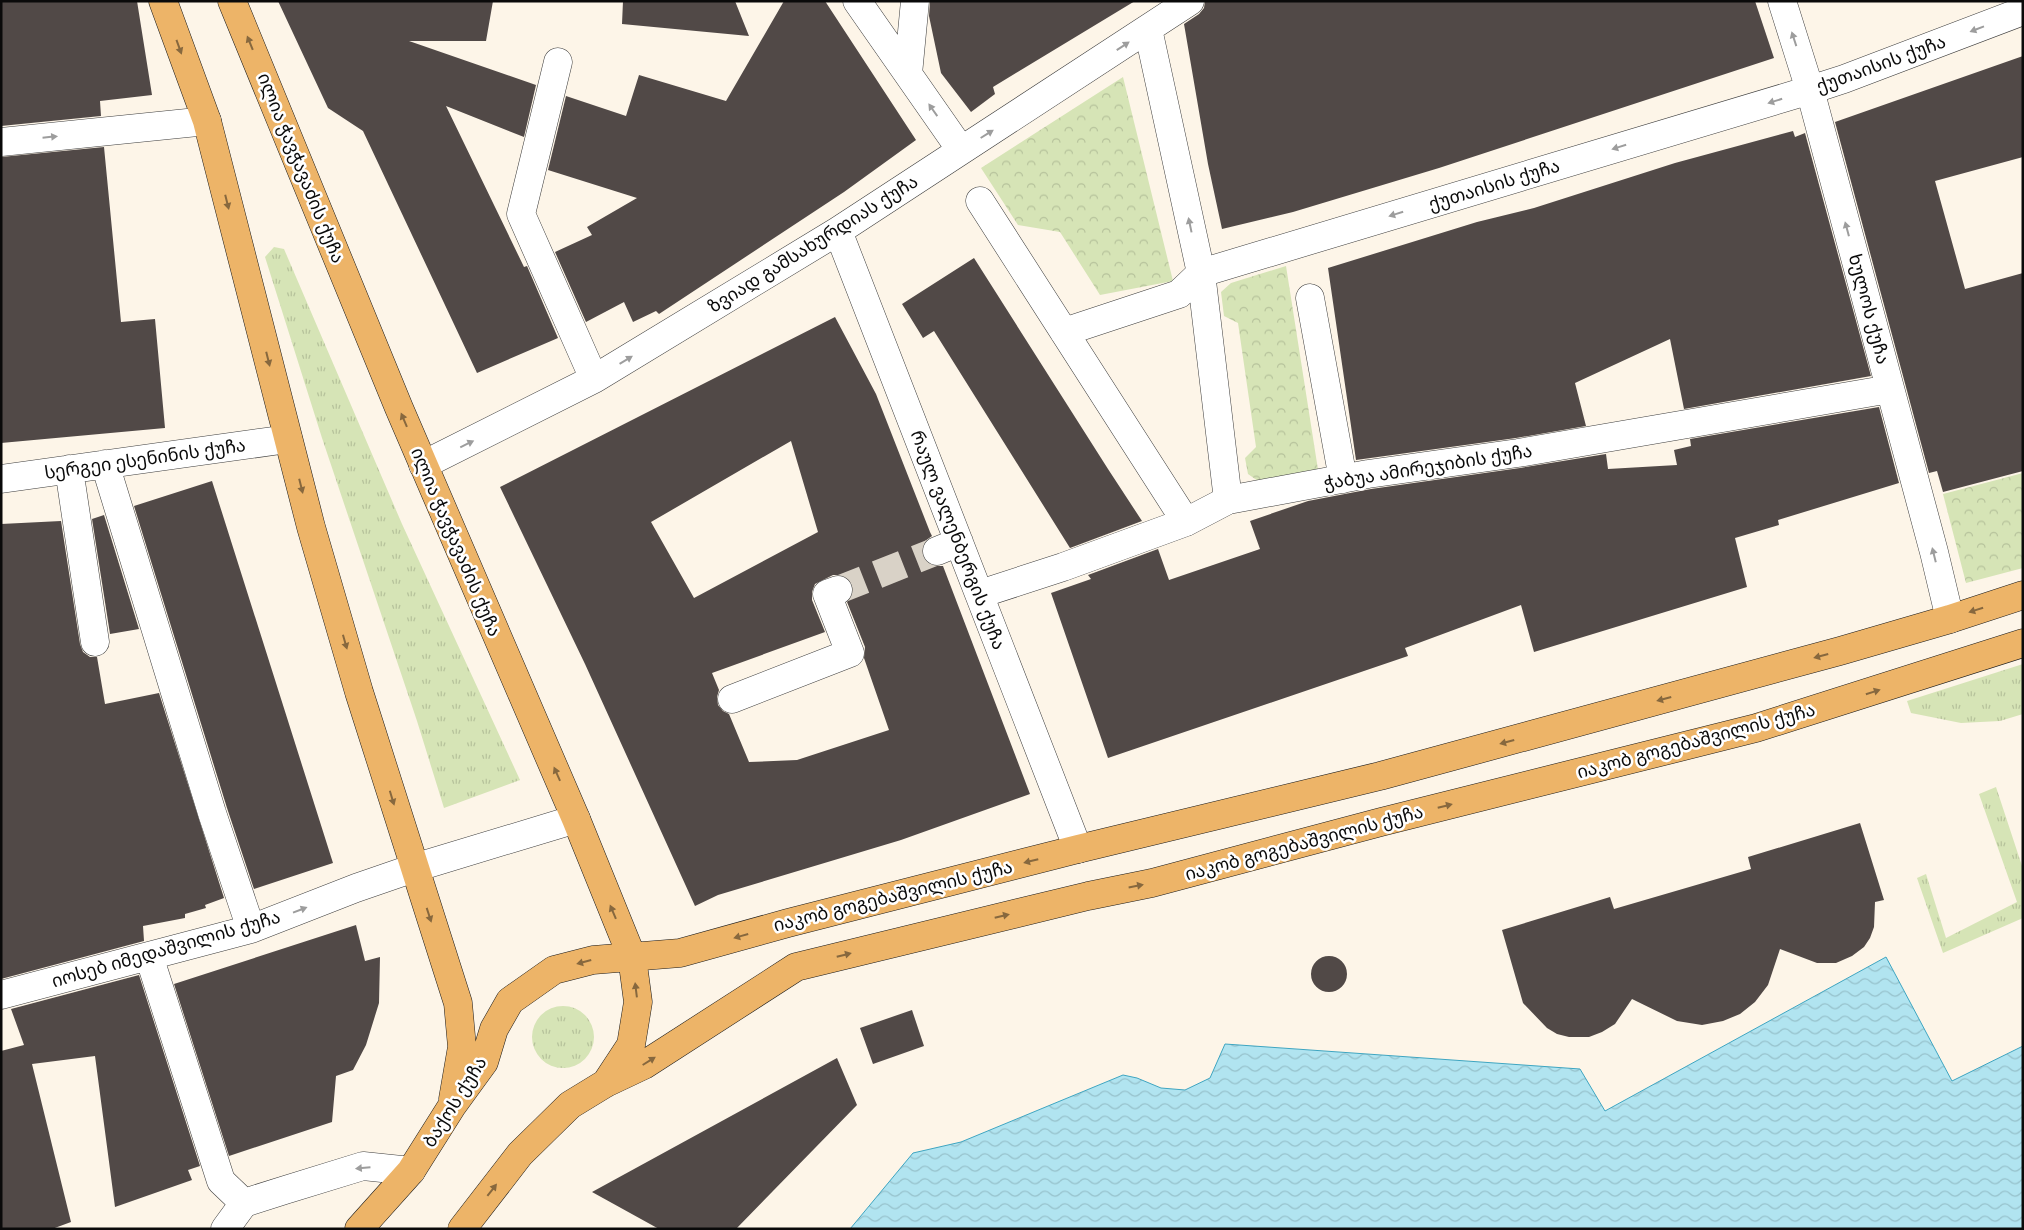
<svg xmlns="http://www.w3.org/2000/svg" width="2024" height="1230" viewBox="0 0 2024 1230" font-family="'Playfair Display','Noto Sans Georgian',serif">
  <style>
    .grass { fill: url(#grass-tufts) }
    .park { fill: url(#park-crowns) }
    .water { fill: url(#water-waves); stroke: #3ea5c1 }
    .building { fill: #514947; fill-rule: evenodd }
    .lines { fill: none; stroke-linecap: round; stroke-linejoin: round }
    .minor-tunnel { stroke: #d9d2c7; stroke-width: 28; stroke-dasharray: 28 14; stroke-linecap: butt }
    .minor-casing { stroke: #3d3d3d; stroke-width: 29 }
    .major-casing { stroke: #1b1b1b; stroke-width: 29 }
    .minor { stroke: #fff; stroke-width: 28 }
    .major { stroke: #edb468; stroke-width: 28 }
    .oneway { fill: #9d9d9d }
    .oneway2 { fill: #87683e }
    .labels { text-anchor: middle; stroke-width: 5; stroke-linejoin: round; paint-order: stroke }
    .street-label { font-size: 18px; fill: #0a0a0a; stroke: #fff }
  </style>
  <defs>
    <pattern id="grass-tufts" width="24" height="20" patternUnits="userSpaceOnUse" patternTransform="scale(1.25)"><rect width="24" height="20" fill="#d6e4b6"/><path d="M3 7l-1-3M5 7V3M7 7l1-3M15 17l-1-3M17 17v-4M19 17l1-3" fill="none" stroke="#b6c29b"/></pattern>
    <pattern id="park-crowns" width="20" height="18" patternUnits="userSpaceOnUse" patternTransform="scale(1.25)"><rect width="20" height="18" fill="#d6e4b6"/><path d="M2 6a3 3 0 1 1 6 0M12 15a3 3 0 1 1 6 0" fill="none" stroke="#b6c29b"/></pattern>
    <pattern id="water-waves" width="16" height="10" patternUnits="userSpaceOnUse" patternTransform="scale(1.25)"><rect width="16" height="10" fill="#b1e4f0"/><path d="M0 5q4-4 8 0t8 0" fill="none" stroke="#97c2cc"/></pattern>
  </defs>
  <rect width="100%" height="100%" fill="#fdf5e8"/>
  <!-- grass -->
  <path class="grass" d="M 274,247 L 284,249 L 402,524 L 520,780 L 444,808 L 417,721 L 322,438 L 265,257 Z
    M 2023,664 L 2023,714 L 2000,721 L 1961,723 L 1911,713 L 1907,701 Z
    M 1996,787 L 2023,869 L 2023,918 L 1943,953 L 1917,878 L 1926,874 L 1946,938 L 2017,902 L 1979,794 Z
    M532 1037a31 31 0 1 1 62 0a31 31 0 1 1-62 0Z"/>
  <!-- park -->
  <path class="park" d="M 1123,77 L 1173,281 L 1100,295 L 1060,232 L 1018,225 L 981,168 Z
    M 1286,266 L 1319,476 L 1265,486 L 1248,474 L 1245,458 L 1256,447 L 1238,323 L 1224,316 L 1221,292 L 1231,283 Z
    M 2023,473 L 2023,568 L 1966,583 L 1943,494 Z"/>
  <!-- water -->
  <path class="water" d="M 1886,957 L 1952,1081 L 2023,1046 L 2023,1229 L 850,1229 L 913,1153 L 961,1142 L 1123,1075 L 1137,1078 L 1161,1088 L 1185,1090 L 1210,1078 L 1225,1044 L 1580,1069 L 1605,1111 Z"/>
  <!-- building -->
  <path class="building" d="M 1,1 L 137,1 L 152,95 L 100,101 L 101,116 L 1,126 Z
    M 278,1 L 493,1 L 486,41 L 409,41 L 536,85 L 524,137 L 446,106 L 524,267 L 527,266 L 558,338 L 477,373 L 363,131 L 328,108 Z
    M 623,1 L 735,1 L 749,36 L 622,24 Z
    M 784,1 L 825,1 L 916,140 L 844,192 L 659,314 L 656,311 L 633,322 L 624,302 L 586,322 L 555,252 L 592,235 L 587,227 L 637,198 L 548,170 L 566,96 L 626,116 L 639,75 L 726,101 Z
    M 930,1 L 1135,1 L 993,87 L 995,94 L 971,112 L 941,73 L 929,16 Z
    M 1205,1 L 1755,1 L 1774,58 L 1439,168 L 1293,212 L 1222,229 L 1208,164 L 1184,24 L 1199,14 L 1204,8 Z
    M 2023,56 L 2023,157 L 1935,181 L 1965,289 L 2023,273 L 2023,471 L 1943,492 L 1937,471 L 1929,473 L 1835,122 Z
    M 1793,131 L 1795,137 L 1805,133 L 1871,376 L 1684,409 L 1670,339 L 1575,383 L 1586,426 L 1516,438 L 1356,460 L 1328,268 L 1477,222 L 1534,208 L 1675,163 Z
    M 104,147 L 121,322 L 155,319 L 165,428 L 1,443 L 1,157 Z
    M 974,258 L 1108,469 L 1142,521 L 1070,548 L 934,331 L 923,338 L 902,304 Z
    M 835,317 L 876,394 L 930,532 L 932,536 L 925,541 L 922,548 L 923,557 L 927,563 L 934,566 L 943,566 L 1030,794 L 901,840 L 718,895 L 695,906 L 585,664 L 500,487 ZM 791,441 L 818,532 L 694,598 L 651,522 ZM 833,575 L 841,575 L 848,578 L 852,584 L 853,593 L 847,602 L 865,647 L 864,658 L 889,730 L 797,760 L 749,762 L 729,714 L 723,711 L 718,705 L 717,697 L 719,690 L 712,673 L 825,632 L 812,600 L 812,592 L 815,584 Z
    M 1879,407 L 1899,483 L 1778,520 L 1779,525 L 1735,538 L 1747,587 L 1534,652 L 1521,605 L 1405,648 L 1408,656 L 1108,758 L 1051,593 L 1091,579 L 1088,575 L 1158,549 L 1169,580 L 1260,549 L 1250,521 L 1308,501 L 1371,489 L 1520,468 L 1606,454 L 1608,469 L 1677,465 L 1674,450 L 1691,446 L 1690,439 Z
    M 212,481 L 333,863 L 254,889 L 227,808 L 134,506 Z
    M 104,515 L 139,629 L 110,634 L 92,519 Z
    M 61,521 L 80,644 L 83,652 L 90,657 L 97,657 L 105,704 L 159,693 L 224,898 L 205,905 L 206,908 L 185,914 L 185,918 L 143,926 L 144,941 L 1,979 L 1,524 Z
    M 1860,823 L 1884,900 L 1875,902 L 1874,927 L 1870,938 L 1864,947 L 1852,956 L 1836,963 L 1817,963 L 1780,949 L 1768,985 L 1755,1002 L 1740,1014 L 1723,1021 L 1702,1025 L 1677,1021 L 1632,999 L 1615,1024 L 1602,1032 L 1589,1037 L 1569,1037 L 1557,1034 L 1547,1028 L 1523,1003 L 1502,930 L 1610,897 L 1614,909 L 1751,869 L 1748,857 Z
    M 356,925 L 365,961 L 380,957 L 379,1003 L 366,1045 L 353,1070 L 336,1076 L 332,1122 L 229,1156 L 174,984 Z
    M1311 974a18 18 0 1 1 36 0a18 18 0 1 1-36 0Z
    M 139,975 L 200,1166 L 188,1170 L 192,1180 L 115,1207 L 95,1056 L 32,1064 L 71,1222 L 52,1229 L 1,1229 L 1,1051 L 24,1045 L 11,1009 Z
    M 912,1010 L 924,1046 L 873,1064 L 860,1028 Z
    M 837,1058 L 857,1105 L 736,1229 L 659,1229 L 592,1192 Z"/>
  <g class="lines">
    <!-- minor-tunnel -->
    <path class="minor-tunnel" d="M 838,590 L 937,551"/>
    <!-- minor casing -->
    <g class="minor-casing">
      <path id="minor" d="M 857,1 L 961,150
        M 1782,1 L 1810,90 L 1934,552 L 1950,619
        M 1148,29 L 1201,273 L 1228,500
        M 558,62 L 521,214 L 594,379
        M 908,74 L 915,1
        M 1,142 L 207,121
        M 980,201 L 1186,522
        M 838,231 L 1078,849
        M 1310,298 L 1343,479
        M 1064,332 L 1179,294 L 1201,273 L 1810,90 L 1844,79 L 2023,11
        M 105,464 L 212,813 L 251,929
        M 423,465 L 594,379 L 838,231 L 1190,1
        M 69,469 L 95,642
        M 1,479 L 288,439
        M 937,551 L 959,542
        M 980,594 L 1063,567 L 1186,522 L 1228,500 L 1368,474 L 1518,453 L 1890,389
        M 732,699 L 850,653 L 827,594 L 838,590
        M 149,956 L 221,1181 L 244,1203
        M 1,995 L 251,929 L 356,888 L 414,868 L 576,819
        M 225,1229 L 244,1203 L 285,1190 L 363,1166 L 411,1171"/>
    </g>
    <!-- major casing -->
    <g class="major-casing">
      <path id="major" d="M 163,1 L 207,121 L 311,527 L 359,692 L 458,1003 L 462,1047 L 453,1099
        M 232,1 L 399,408 L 576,819 L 632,957 L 638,1002 L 631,1045 L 606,1083
        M 359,1229 L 411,1171 L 452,1106 L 484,1062 L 494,1029 L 510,1001 L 554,970 L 593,960 L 680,953 L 788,923 L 1078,849 L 1380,776 L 1840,651 L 1950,619 L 2023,595
        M 462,1229 L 520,1154 L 570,1105 L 606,1083 L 644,1065 L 796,967 L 1088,896 L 1152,883 L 1381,822 L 1756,728 L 2023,643"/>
    </g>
    <!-- minor -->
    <use href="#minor" class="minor"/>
    <!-- major -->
    <use href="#major" class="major"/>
  </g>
  <!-- one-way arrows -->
  <defs><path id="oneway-solid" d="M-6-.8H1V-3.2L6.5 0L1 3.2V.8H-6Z" transform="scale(1.25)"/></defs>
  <g class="oneway">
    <use href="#oneway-solid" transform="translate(1977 29) rotate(159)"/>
    <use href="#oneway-solid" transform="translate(1794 39) rotate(-108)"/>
    <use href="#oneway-solid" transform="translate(1123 46) rotate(-33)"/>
    <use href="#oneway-solid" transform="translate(1775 101) rotate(163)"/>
    <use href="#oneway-solid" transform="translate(933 110) rotate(-125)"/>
    <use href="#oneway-solid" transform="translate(987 134) rotate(-32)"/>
    <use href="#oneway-solid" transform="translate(50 137) rotate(-6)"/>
    <use href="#oneway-solid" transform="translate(1619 147) rotate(163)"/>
    <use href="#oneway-solid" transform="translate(1396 214) rotate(163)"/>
    <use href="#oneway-solid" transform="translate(1190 225) rotate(-102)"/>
    <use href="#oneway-solid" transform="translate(1847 229) rotate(-105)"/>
    <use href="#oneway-solid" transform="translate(626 360) rotate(-31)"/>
    <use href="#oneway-solid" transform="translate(467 444) rotate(-26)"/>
    <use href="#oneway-solid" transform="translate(1934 555) rotate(-104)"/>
    <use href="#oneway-solid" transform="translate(300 910) rotate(-21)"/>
    <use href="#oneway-solid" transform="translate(363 1168) rotate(175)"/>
  </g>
  <g class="oneway2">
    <use href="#oneway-solid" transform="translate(250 43) rotate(-112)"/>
    <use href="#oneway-solid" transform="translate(179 47) rotate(70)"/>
    <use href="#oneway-solid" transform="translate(227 202) rotate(76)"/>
    <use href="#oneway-solid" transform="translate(268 359) rotate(76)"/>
    <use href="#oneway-solid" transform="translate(404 420) rotate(-113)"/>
    <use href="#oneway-solid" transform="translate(301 486) rotate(76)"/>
    <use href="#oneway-solid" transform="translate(1976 610) rotate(162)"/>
    <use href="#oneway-solid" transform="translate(345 642) rotate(74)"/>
    <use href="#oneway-solid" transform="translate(1821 656) rotate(165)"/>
    <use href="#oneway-solid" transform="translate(1873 692) rotate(-18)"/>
    <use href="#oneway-solid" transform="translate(1664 699) rotate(165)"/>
    <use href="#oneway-solid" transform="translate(1507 742) rotate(165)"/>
    <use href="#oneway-solid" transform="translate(557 774) rotate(-114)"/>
    <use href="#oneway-solid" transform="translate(392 798) rotate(73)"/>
    <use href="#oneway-solid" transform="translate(1445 806) rotate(-14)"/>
    <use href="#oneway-solid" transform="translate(1031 861) rotate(166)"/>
    <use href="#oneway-solid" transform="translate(1136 886) rotate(-11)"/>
    <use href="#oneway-solid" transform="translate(613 912) rotate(-113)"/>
    <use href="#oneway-solid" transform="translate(429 915) rotate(72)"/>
    <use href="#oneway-solid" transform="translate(1002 916) rotate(-13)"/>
    <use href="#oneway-solid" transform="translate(741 936) rotate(164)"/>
    <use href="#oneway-solid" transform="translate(844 955) rotate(-14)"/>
    <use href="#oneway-solid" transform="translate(584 962) rotate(165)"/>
    <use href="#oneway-solid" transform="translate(636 990) rotate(-97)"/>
    <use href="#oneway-solid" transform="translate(649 1061) rotate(-32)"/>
    <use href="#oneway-solid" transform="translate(492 1190) rotate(-52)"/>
  </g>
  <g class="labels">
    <!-- street labels -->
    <g class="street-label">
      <text transform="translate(1881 64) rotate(-20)" y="6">ქუთაისის ქუჩა</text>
      <text transform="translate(301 168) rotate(68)" y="6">ილია ჭავჭავაძის ქუჩა</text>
      <text transform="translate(1494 185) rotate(-17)" y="6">ქუთაისის ქუჩა</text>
      <text transform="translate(813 244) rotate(-32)" y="6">ზვიად გამსახურდიას ქუჩა</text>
      <text transform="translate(1869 309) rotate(75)" y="6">ხულოს ქუჩა</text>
      <text transform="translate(145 459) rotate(-8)" y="6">სერგეი ესენინის ქუჩა</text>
      <text transform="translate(1428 467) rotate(-9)" y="6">ჭაბუა ამირეჯიბის ქუჩა</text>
      <text transform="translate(958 540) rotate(69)" y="6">რაულ ვალენბერგის ქუჩა</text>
      <text transform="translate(456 542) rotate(67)" y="6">ილია ჭავჭავაძის ქუჩა</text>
      <text transform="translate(1696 741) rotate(-15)" y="6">იაკობ გოგებაშვილის ქუჩა</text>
      <text transform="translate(1304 843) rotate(-15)" y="6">იაკობ გოგებაშვილის ქუჩა</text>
      <text transform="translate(893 896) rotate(-14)" y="6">იაკობ გოგებაშვილის ქუჩა</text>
      <text transform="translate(166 949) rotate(-16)" y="6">იოსებ იმედაშვილის ქუჩა</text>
      <text transform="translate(455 1102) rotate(-58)" y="6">ბაქოს ქუჩა</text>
    </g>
  </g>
  <!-- border -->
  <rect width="2024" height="1230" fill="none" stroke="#0a0a0a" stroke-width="5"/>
</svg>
